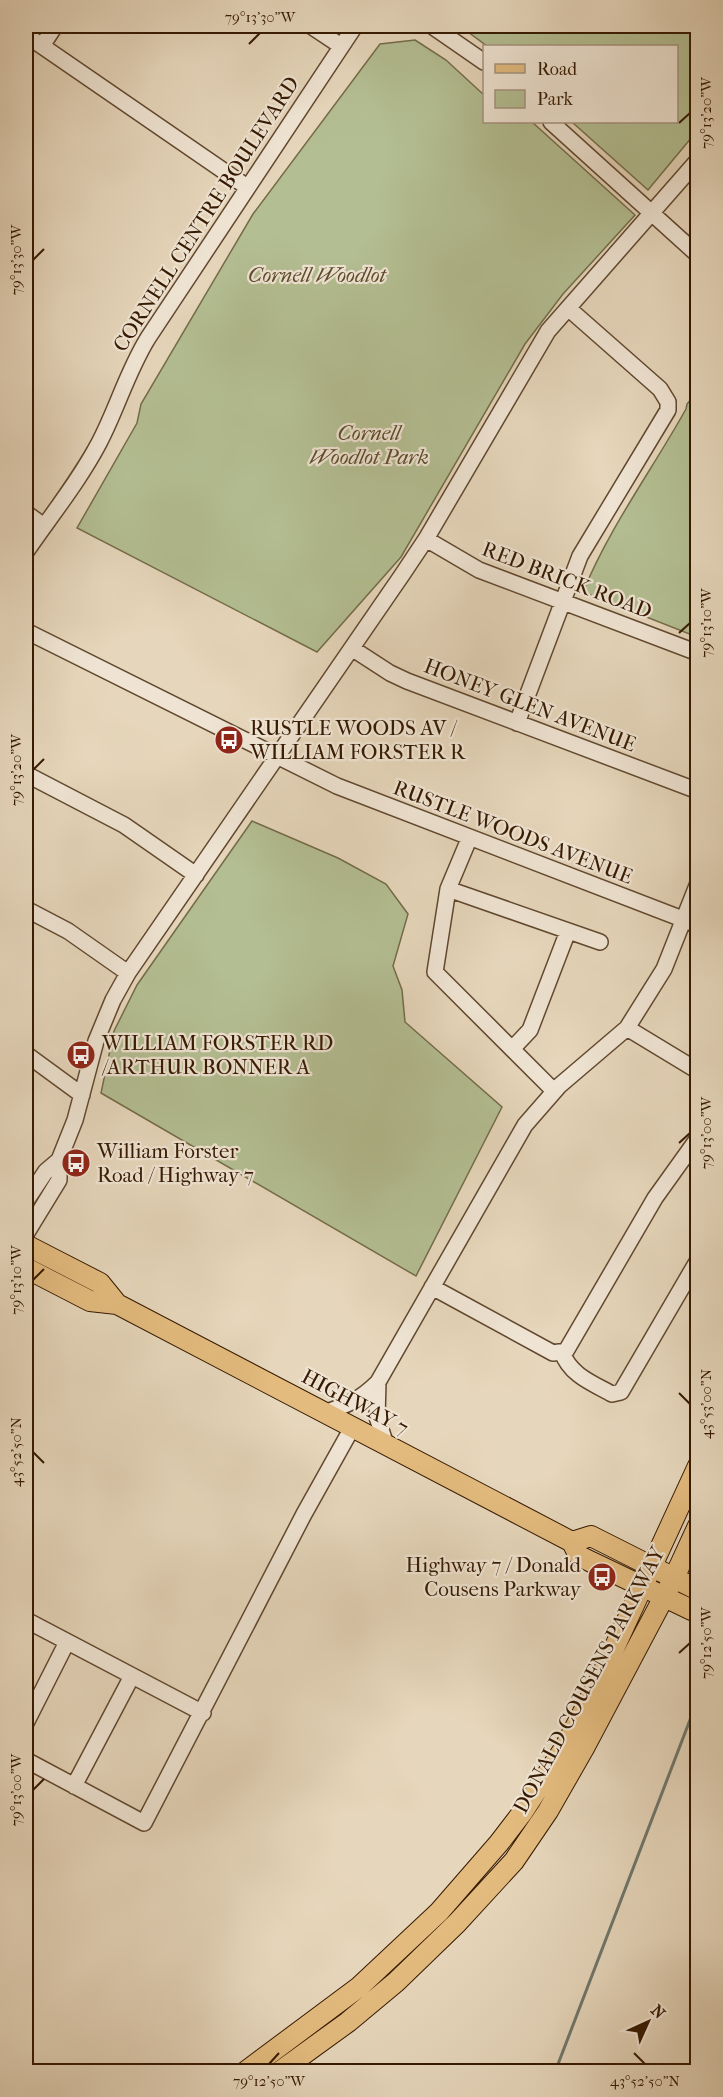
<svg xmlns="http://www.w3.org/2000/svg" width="723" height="2097" viewBox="0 0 723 2097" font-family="'IM FELL French Canon',serif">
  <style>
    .green { fill: #b3be92; stroke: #746c49; stroke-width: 1.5 }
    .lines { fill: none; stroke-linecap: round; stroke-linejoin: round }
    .stream { stroke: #70786d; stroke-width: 3 }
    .minor-casing { stroke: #61482f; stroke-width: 18 }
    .major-casing { stroke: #351900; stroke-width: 22 }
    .minor { stroke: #efe4d3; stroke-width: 15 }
    .major { stroke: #e3bb7e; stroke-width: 20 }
    .ticks { fill: none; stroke: #351900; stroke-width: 2 }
    .labels { text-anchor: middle; stroke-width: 4.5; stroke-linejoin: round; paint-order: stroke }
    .street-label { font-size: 21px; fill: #351900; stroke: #efe4d3 }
    .park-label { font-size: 21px; font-style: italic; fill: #5b4b2c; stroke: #efe4d3 }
    .poi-label { font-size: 21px; fill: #351900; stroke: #efe4d3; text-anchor: start }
    .neatline { fill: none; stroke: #351900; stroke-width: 2 }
    .ticks-label { font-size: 15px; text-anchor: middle; fill: #351900 }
  </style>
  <rect width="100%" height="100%" fill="#e6d6bb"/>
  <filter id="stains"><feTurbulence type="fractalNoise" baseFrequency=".00333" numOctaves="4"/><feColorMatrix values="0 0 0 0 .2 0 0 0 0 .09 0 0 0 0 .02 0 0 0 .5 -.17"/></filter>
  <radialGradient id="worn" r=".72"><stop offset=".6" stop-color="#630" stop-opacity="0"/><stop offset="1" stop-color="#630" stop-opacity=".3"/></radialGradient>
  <!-- green -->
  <path class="green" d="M 460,26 L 697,26 L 697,131 L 648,190 L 572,122 L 676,122 L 676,46 L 487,46 Z
    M 415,40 L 446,60 L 484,95 L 484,122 L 532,122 L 635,215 L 563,294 L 525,344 L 401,557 L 317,652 L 77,528 L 137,423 L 141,404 L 253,214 L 380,44 Z
    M 697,392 L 697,637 L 583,592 C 609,528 652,470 686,409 L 687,404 Z
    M 252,821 L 338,858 L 386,884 L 408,914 L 393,966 L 402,990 L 405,1022 L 502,1107 L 416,1276 L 101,1093 L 114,1031 L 137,985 Z"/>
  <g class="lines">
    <!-- stream -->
    <path class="stream" d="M 555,2072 L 698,1699"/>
    <!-- minor casing -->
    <g class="minor-casing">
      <path id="minor" d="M 311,26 L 341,46
        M 432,26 L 484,62
        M 26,35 L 247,187
        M 42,46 L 55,26
        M 551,122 L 698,255
        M 26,513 L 44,526
        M 426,539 L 479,570 L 698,653
        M 26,552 C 50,517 79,481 99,443 C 117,409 127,372 148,338 L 355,26
        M 26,631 L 337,786 L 698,925
        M 353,649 L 390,673 L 407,681 L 698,791
        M 517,723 L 580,556 L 668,410 L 668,402 L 660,389 L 568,308
        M 26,774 L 124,825 L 196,875
        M 469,839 L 448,889 L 435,972 L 554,1091
        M 448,889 L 600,942
        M 26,909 L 68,931 L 128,973
        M 627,1028 L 698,1071
        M 512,1049 L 530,1030 L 568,931
        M 26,1054 L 82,1095
        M 26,1201 L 46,1171 L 59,1160
        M 26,1234 L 59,1180 L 59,1160 L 75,1120 L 96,1041 L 113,1000 L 128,973 L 402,575 L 426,539 L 548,331 L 698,160
        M 432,1287 L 553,1353 L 566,1351 L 655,1198 L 698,1138
        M 562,1352 C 570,1375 592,1383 612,1394 L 621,1392 L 698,1260
        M 378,1382 L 377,1417 L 386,1445
        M 324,1413 C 347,1405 360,1400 378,1382 L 525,1125 L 559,1086 L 627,1028 L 664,969 L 698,883
        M 26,1620 L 203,1713
        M 26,1723 L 67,1642
        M 26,1760 L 144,1823 L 304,1514 L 352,1428
        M 74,1786 L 132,1676"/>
    </g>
    <!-- major casing -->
    <g class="major-casing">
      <path id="major" d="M 26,1245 L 100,1283 L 117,1304
        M 26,1268 L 90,1301 L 117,1304 L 572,1542 L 579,1556 L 698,1613
        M 572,1542 L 591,1536 L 698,1590
        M 245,2072 L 359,1987 L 439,1912 L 499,1843 L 522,1813 L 565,1747 L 599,1681 L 698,1466
        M 279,2072 L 348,2022 L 396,1982 L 457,1923 L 514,1861 L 548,1811 L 584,1748 L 674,1578 L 698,1526"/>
    </g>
    <!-- minor -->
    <use href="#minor" class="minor"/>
    <!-- major -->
    <use href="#major" class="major"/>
  </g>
  <!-- ticks -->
  <path class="ticks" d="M 249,44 L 260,33M 679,123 L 690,113M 33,260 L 44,249M 679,633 L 690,623M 33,770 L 44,759M 679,1143 L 690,1133M 33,1280 L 44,1269M 679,1393 L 690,1404M 33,1452 L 44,1463M 679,1653 L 690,1643M 33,1790 L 44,1779M 634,2053 L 645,2064M 269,2064 L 279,2053"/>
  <!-- icons -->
  <defs>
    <g id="bus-disc" transform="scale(1.5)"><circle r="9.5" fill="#8f2418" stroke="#efe4d3"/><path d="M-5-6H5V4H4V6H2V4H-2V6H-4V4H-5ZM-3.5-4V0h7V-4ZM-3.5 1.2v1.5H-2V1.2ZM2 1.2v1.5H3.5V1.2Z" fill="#fff"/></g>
  </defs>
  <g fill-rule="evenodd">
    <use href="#bus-disc" x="229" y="740"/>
    <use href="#bus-disc" x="81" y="1055"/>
    <use href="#bus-disc" x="76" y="1163"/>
    <use href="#bus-disc" x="602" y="1577"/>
  </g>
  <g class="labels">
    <!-- street labels -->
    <g class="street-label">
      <text transform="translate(206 214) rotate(-57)" y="7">CORNELL CENTRE BOULEVARD</text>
      <text transform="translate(567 580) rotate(21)" y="7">RED BRICK ROAD</text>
      <text transform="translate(530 705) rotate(21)" y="7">HONEY GLEN AVENUE</text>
      <text transform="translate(513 832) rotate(21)" y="7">RUSTLE WOODS AVENUE</text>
      <text transform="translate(355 1402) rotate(28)" y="7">HIGHWAY 7</text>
      <text transform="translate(589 1680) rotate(-62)" y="7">DONALD COUSENS PARKWAY</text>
    </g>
    <!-- park labels -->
    <g class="park-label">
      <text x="317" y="282">Cornell Woodlot</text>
      <text x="369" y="440">Cornell<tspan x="369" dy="24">Woodlot Park</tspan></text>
    </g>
    <!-- poi labels -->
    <g class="poi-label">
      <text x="250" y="735">RUSTLE WOODS AV /<tspan x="250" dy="24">WILLIAM FORSTER R</tspan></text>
      <text x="102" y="1050">WILLIAM FORSTER RD<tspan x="102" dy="24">/ARTHUR BONNER A</tspan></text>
      <text x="97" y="1158">William Forster<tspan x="97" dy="24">Road / Highway 7</tspan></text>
      <text x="581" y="1572" text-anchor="end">Highway 7 / Donald<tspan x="581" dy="24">Cousens Parkway</tspan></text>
    </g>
  </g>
  <!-- margin -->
  <rect width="723" height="2097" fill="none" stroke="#e6d6bb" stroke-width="66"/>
  <!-- legend -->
  <rect x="483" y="45" width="195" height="78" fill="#efe4d3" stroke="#a5937f" stroke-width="1.5"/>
  <rect x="495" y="64" width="30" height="9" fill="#e3bb7e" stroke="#a5937f" stroke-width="1.5"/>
  <text x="537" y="75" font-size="18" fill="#351900">Road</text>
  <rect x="495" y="90" width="30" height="18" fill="#b3be92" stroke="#a5937f" stroke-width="1.5"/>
  <text x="537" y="105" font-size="18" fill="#351900">Park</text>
  <!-- north arrow -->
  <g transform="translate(648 2022) rotate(45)" stroke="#efe4d3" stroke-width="4.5" paint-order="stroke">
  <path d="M0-4.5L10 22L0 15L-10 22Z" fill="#351900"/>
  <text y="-9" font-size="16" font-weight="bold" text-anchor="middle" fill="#351900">N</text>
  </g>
  <rect x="33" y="33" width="657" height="2031" class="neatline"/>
  <g class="ticks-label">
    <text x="260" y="22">79°13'30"W</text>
    <text transform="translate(706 113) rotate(-90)" y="5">79°13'20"W</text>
    <text transform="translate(16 260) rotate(-90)" y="5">79°13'30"W</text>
    <text transform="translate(706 623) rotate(-90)" y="5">79°13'10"W</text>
    <text transform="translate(16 770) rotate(-90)" y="5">79°13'20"W</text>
    <text transform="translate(706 1133) rotate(-90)" y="5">79°13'00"W</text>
    <text transform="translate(16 1280) rotate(-90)" y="5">79°13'10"W</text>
    <text transform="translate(706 1404) rotate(-90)" y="5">43°53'00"N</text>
    <text transform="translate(16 1452) rotate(-90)" y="5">43°52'50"N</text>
    <text transform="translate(706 1643) rotate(-90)" y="5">79°12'50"W</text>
    <text transform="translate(16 1790) rotate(-90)" y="5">79°13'00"W</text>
    <text x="269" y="2086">79°12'50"W</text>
    <text x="645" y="2086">43°52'50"N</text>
  </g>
  <rect width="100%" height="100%" filter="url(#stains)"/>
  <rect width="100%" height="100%" fill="url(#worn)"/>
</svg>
